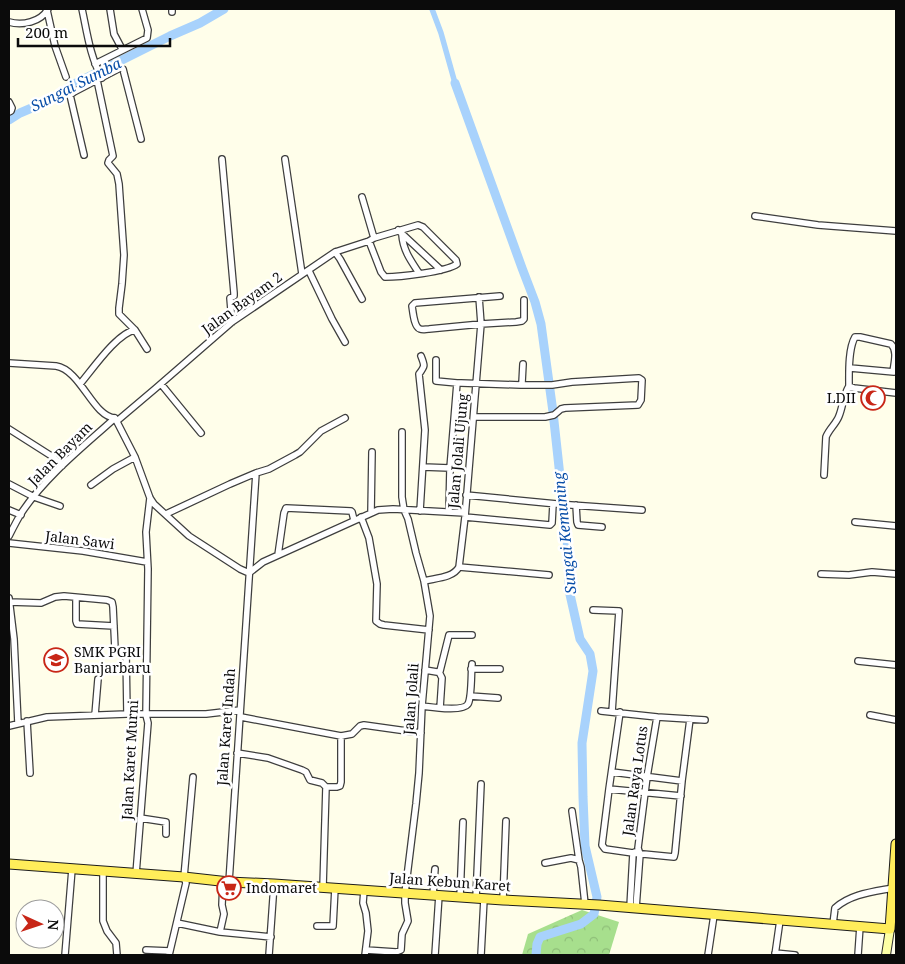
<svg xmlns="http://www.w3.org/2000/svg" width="905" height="964" viewBox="0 0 905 964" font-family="'Noto Serif',serif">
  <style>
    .forest { fill: url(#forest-crowns) }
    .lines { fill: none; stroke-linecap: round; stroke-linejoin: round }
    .canal { stroke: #a8d2fc; stroke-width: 5.5 }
    .river { stroke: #a8d2fc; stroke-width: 9 }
    .street-casing { stroke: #3e3e3e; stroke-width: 8 }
    .secondary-casing { stroke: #2d2d2d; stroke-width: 10 }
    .primary-casing { stroke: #1c1c1c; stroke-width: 11 }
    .street { stroke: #fff; stroke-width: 5.5 }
    .secondary { stroke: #fdffa5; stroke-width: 8 }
    .primary { stroke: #ffed5a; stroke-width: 9 }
    .labels { text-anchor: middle; stroke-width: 5; stroke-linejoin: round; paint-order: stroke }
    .street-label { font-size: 14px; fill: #0b0b0b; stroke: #fff }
    .poi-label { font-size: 14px; fill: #0b0b0b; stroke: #fff; text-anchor: start }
    .water-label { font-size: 15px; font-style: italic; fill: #094ea8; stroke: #fff }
  </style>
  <defs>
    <pattern id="forest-crowns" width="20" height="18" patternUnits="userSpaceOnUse" patternTransform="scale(1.25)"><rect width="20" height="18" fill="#a7df8d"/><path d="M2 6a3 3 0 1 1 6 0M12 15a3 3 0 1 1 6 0" fill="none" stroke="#8ebe78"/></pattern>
  </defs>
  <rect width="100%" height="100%" fill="#fffeea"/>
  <!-- forest -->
  <path class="forest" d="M 582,910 L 619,922 L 609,955 L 522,955 L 528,934 Z"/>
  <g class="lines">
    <!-- canal -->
    <path class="canal" d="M 432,9 L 441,33 L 455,83"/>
    <!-- river -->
    <path class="river" d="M 455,83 L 522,268 L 535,302 L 541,324 L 553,412 L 569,559 L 569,590 L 580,639 L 590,654 L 593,671 L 582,743 L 583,797 L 585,846 L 597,897 L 594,914 L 581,924 L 540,937 L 537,944 L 536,955
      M 9,120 L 20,113 L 55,98 L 72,85 L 170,36 L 200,23 L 224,9"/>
    <!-- street casing -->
    <g class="street-casing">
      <path id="street" d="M 82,9 C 87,32 90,57 102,78
        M 110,9 L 114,34 L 122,49
        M 172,9 L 172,12
        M 47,10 L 55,46 L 66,77
        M 9,22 C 22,26 41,22 48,9
        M 95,64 L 147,38 L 148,30 L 142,9
        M 97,80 L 113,156 L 109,160 L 108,163 L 117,174 L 119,184 L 124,255 L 122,284 L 119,308 L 119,314 L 135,330 L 147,349
        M 9,102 L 12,108 L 11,111 L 9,112
        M 84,155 L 70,95 L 74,92 L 120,68 L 123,69 L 124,73 L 141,139
        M 222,159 L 234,293 L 234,296 L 230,298 L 232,322
        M 285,159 L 302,274
        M 362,197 L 374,238
        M 755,216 L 818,225 L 896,231
        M 398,230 L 441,270
        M 402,235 C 403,250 411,261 419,273
        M 335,252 L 340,259 L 362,299
        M 309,271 L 332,319 L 345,342
        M 500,296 L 415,303 L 412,306 C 413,312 414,327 420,329 C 423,330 426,329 429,329 L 481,324 L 516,322 L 522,321 L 524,319 L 524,300
        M 436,360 L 436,381 L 457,383
        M 9,363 L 56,366 C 81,370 93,417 115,418 L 135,457 L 150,498 L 154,504 L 189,536 L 240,569 L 249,573
        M 850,368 L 894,372
        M 893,372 C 894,363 898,351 891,344 L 860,337 L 855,337 C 848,349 849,373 849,386 L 854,388 L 896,393
        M 80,384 C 92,370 117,333 135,330
        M 161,384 L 201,433
        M 474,417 L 545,417 L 554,415 L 561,409 L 565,408 L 638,405 L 641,400 L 642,380 L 639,378 L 572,382 L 552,385 L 522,385
        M 117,421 L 156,388 L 232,322 L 335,252 L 369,241 L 374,238 L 418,225 L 423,227 L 456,260 L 457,264 C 446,272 399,277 385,277 L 381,272 L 369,241
        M 9,429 L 53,457 L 62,466
        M 423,467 L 450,468
        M 824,475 L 826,437 C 829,429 836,424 839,416 C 843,406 843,396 849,386
        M 9,484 L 34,497 L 60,506
        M 91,485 L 113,469 L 135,457
        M 466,495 L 557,504 L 642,510
        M 576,505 L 577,522 L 578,525 L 602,527
        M 9,510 L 21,515
        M 420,511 L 425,430 L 419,374 C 425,366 425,366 421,356
        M 449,512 L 450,468 L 457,383 L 461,383 L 521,385 L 522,383 L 523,364
        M 371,513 L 372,452
        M 166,514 L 230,484 L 256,473
        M 361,517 L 369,538 L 377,584 L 376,621 L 380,624 L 384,625 L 429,630
        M 465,517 L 550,525 L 552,523 L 553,504
        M 855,522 L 896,526
        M 9,536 C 13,528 17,520 22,512 C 46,476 83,447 115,418
        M 9,543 L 83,551 L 147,562
        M 278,555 L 284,513 L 286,508 L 351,511 L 352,512 L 354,520
        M 459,567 L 549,575
        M 249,573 L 263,562 L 378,510 L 393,509 L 465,513
        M 821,574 L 849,575 L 872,572 L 896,574
        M 424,581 C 436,578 453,578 459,567 L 465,517 L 481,324 L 479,297
        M 9,598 L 14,639 L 18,723
        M 76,598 L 76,621 L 77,624 L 114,626
        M 9,602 L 41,603 L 55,597 L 64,596 L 107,600 L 112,602 L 113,607 L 115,649 L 125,650 L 126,651 L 127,714
        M 593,610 L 619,611 L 612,712
        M 858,661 L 896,665
        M 471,669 L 500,669
        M 425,670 L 437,672 L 440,671 L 449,635 L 472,635
        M 439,672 L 442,678 L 440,708
        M 470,696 L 498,698
        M 422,706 C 431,707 463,712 468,704 C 472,697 471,672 472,664
        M 601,711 L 657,717 L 705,720
        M 620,712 L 609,789 L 602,845 L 605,849 L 633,853 L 674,857 L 675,853 L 682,781 L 690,719
        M 95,715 L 98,679
        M 870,715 L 896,720
        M 241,717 L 341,736 L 341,782 L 340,786 L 337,787 L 326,787 L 323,887
        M 27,721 L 30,773
        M 9,726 L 47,717 L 127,714 L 206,714 L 240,710
        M 341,736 L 352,734 L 360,726 L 364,725 L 421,733
        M 237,753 L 268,758 L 302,770 L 306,772 L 310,780 L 322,783 L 326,787
        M 612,772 L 682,781
        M 609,789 L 681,796
        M 572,811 L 579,860
        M 140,818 L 166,822 L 166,834
        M 545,863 L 571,858 L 579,860 L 581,867 L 585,904
        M 103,871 L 103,921 L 107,931 L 116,943 L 117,955
        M 136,874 L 148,723 L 146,715 L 148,569 L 146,532 L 150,498
        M 229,882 L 256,473 L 269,469 L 295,455 L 300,452 L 321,431 L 345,418
        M 364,890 L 363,903 L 366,913 L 368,931 L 365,955
        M 433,895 L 435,869
        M 460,897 L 463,822
        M 476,898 L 481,784
        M 503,900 L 506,821
        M 630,907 L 633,853 L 635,852
        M 636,908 L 640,854 L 638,848 L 647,777 L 657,717
        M 177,923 L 220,932 L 224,914 L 222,905 L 223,881
        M 833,924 L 835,908 C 851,894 872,892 893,888
        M 317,926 L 333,926 L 335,888
        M 220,932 L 271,937
        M 146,950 L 170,951
        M 366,950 L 396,952
        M 775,953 L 795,955
        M 65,955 L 72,869
        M 169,955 L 186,883 L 184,877 L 193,777
        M 269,955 L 274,884
        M 396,955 L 396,952 L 401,950 L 402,934 L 408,921 L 405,903 L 405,893 L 416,804 L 419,773 L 422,706 L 430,616 L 424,581 L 416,553 L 408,519 L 404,510 L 402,497 L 402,432
        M 435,955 L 439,895
        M 481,955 L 484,899
        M 708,955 L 714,915
        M 775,955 L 780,920
        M 858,955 L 860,926"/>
    </g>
    <!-- secondary casing -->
    <g class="secondary-casing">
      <path id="secondary" d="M 886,955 L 890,929"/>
    </g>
    <!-- primary casing -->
    <g class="primary-casing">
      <path id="primary" d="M 9,864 L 184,877 L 229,882 L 274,884 L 503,900 L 599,905 L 890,929 L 896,844"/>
    </g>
    <!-- street -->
    <use href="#street" class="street"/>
    <!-- secondary -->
    <use href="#secondary" class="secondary"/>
    <!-- primary -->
    <use href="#primary" class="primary"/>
  </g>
  <!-- icons -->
  <defs>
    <g id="mosque-ring" transform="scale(1.25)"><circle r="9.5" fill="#fff" stroke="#c82617" stroke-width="1.5"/><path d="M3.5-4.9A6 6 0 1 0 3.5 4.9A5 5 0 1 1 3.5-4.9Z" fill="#c82617"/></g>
    <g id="school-ring" transform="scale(1.25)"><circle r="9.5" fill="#fff" stroke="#c82617" stroke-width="1.5"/><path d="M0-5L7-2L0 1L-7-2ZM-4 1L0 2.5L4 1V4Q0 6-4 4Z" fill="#c82617"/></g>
    <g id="supermarket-ring" transform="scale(1.25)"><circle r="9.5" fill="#fff" stroke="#c82617" stroke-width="1.5"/><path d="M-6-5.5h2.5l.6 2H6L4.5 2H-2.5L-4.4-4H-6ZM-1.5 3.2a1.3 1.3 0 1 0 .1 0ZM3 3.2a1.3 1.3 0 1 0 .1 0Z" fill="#c82617"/></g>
  </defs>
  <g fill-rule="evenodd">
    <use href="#mosque-ring" x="873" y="398"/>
    <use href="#school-ring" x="56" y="660"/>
    <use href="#supermarket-ring" x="229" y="888"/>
  </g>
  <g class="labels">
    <!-- street labels -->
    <g class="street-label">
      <text transform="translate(242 303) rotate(-36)" y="5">Jalan Bayam 2</text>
      <text transform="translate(458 451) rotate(-85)" y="5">Jalan Jolali Ujung</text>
      <text transform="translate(60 454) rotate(-45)" y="5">Jalan Bayam</text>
      <text transform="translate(80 540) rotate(7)" y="5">Jalan Sawi</text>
      <text transform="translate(411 699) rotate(-86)" y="5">Jalan Jolali</text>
      <text transform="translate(226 727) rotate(-86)" y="5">Jalan Karet Indah</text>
      <text transform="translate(130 760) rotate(-87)" y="5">Jalan Karet Murni</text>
      <text transform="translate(635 781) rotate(-82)" y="5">Jalan Raya Lotus</text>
      <text transform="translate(450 882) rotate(4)" y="5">Jalan Kebun Karet</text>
    </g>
    <!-- poi labels -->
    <g class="poi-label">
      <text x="856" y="403" text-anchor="end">LDII</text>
      <text x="74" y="657">SMK PGRI<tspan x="74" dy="16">Banjarbaru</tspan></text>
      <text x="246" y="893">Indomaret</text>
    </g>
    <!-- water labels -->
    <g class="water-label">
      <text transform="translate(76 85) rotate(-27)" y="5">Sungai Sumba</text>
      <text transform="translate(565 533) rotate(-96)" y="5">Sungai Kemuning</text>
    </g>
  </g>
  <!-- border -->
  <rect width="905" height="964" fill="none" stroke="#0b0b0b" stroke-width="20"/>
  <!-- north arrow -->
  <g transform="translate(40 924) rotate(93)"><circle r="24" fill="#ffffff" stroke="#9d9d9d"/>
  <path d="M0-4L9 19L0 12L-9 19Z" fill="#c82617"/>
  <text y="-8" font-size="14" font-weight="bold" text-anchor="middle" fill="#0b0b0b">N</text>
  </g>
  <!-- scale -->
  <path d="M18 38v8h152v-8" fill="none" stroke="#0b0b0b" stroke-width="2.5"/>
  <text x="25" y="38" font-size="15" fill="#0b0b0b" stroke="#ffffff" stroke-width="4" paint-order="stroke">200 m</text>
</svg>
